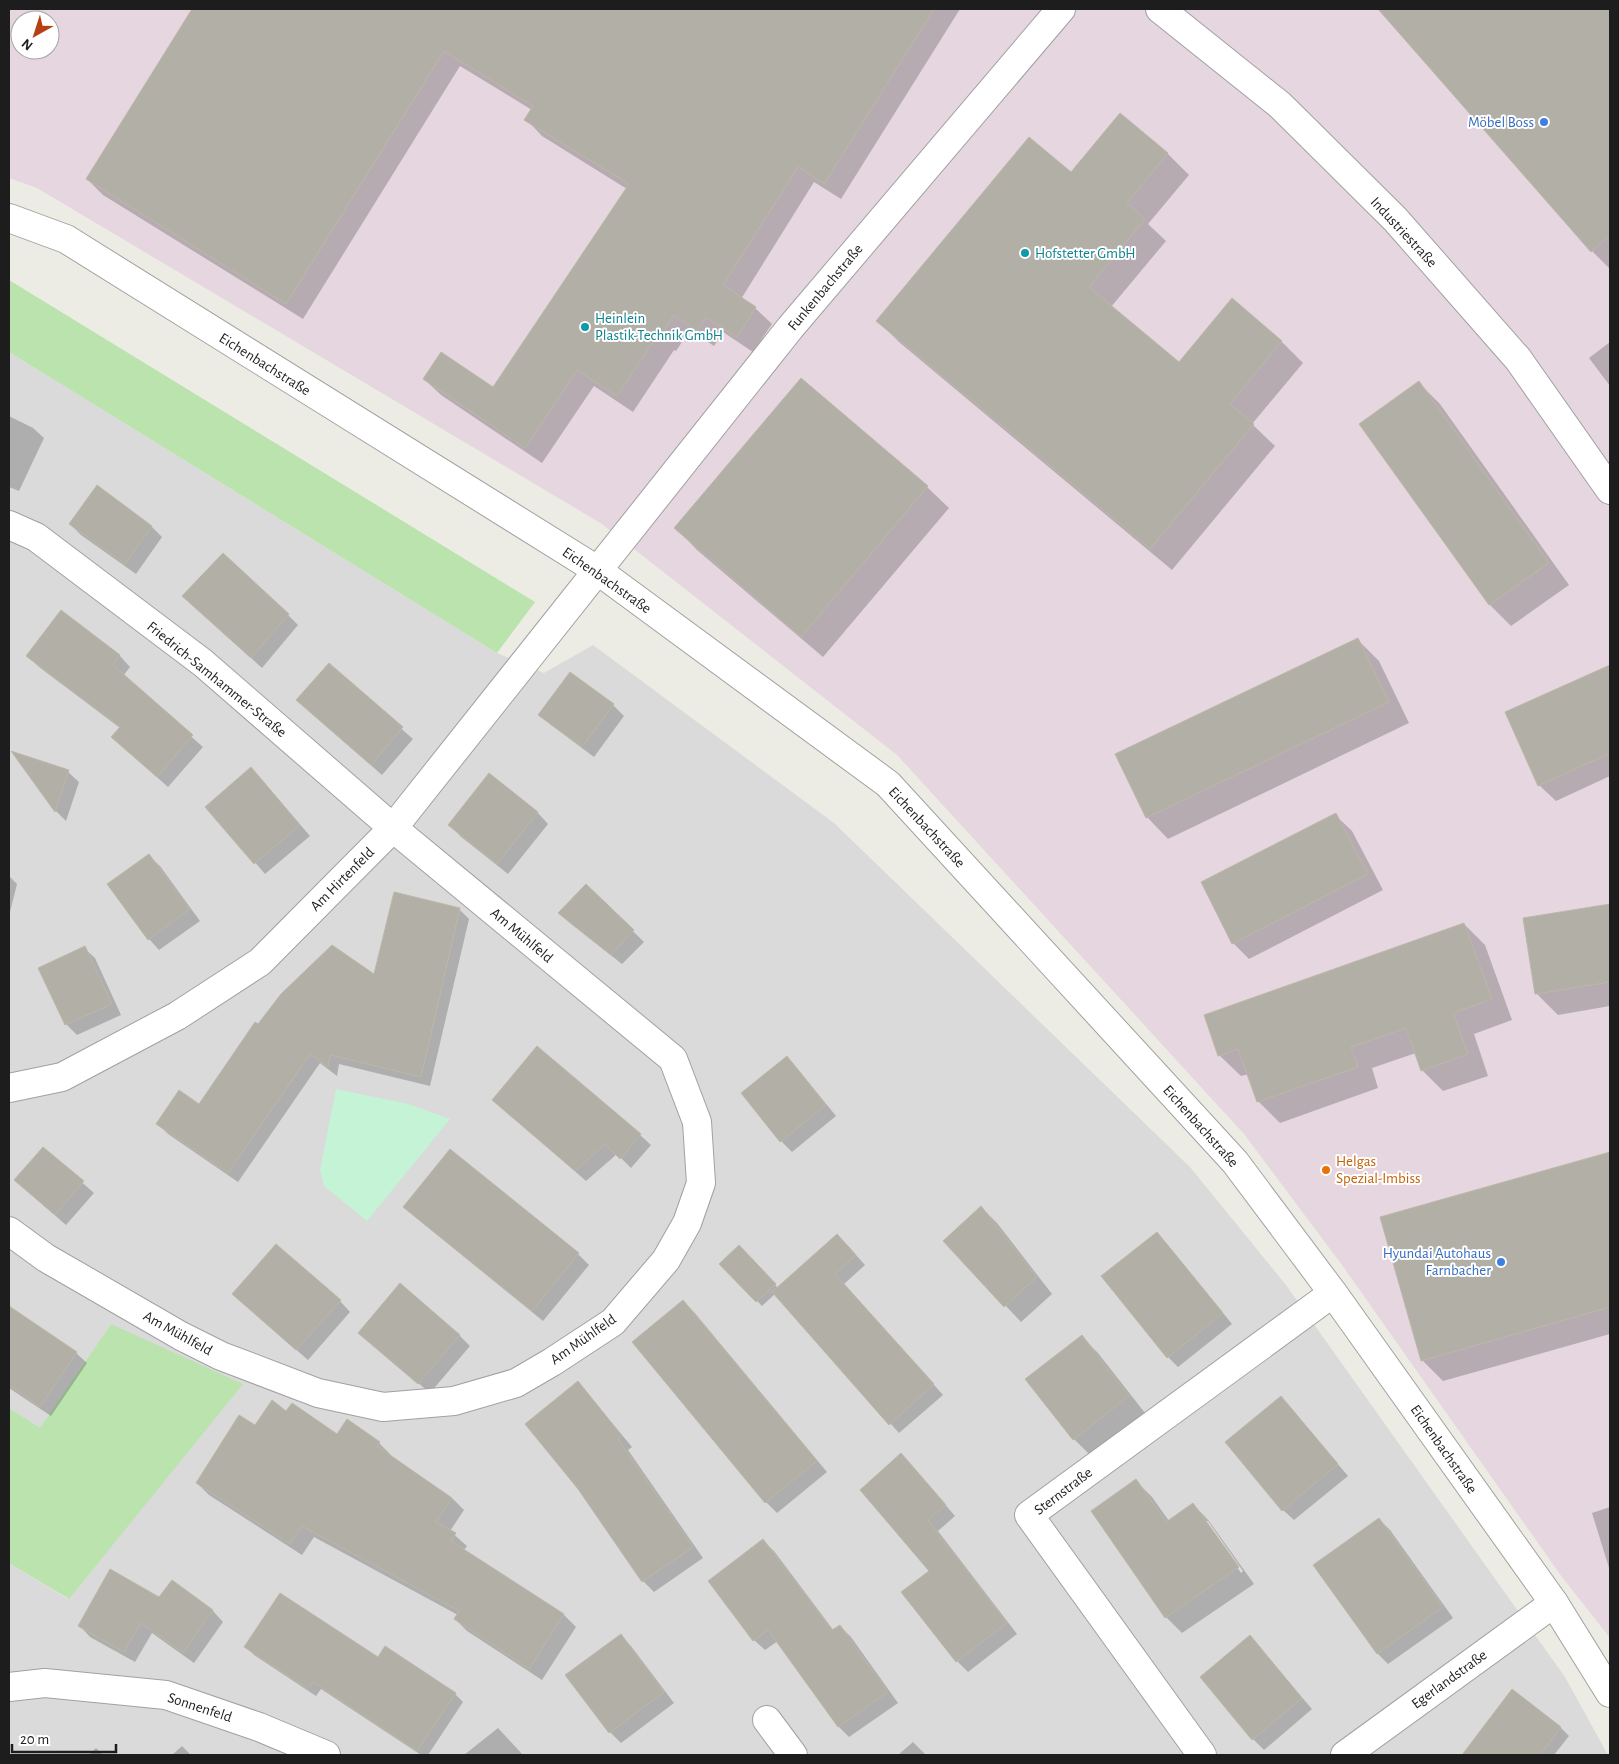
<svg xmlns="http://www.w3.org/2000/svg" width="1619" height="1764" viewBox="0 0 1619 1764" font-family="'Alegreya Sans',sans-serif">
  <style>
    .residential { fill: #dbdada }
    .industrial { fill: #e5d6df; fill-rule: evenodd }
    .grass { fill: #bae3ae }
    .park { fill: #c4f3d5 }
    .shadow { fill: #0003; fill-rule: evenodd }
    .building { fill: #b2afa7; stroke: #bdb7a8 }
    .lines { fill: none; stroke-linecap: round; stroke-linejoin: round }
    .minor-casing { stroke: #a1a1a1; stroke-width: 30 }
    .tertiary-casing { stroke: #a1a1a1; stroke-width: 30 }
    .minor { stroke: #fff; stroke-width: 28 }
    .tertiary { stroke: #fff; stroke-width: 28 }
    .shop-dot { fill: #3f7fe0; stroke: #fff; stroke-width: 2 }
    .culture-dot { fill: #0f9aa8; stroke: #fff; stroke-width: 2 }
    .food-dot { fill: #e8710a; stroke: #fff; stroke-width: 2 }
    .labels { text-anchor: middle; stroke-width: 4; stroke-linejoin: round; paint-order: stroke }
    .shop-label { font-size: 15px; fill: #366cbe; stroke: #fff; text-anchor: end }
    .street-label { font-size: 15px; fill: #1d1d1d; stroke: #fff }
    .culture-label { font-size: 15px; fill: #0d838f; stroke: #fff; text-anchor: start }
    .food-label { font-size: 15px; fill: #c56008; stroke: #fff; text-anchor: start }
  </style>
  <rect width="100%" height="100%" fill="#edece4"/>
  <!-- residential -->
  <path class="residential" d="M 9,352 L 497,653 L 544,673 L 593,645 L 834,823 L 1190,1167 L 1286,1285 L 1565,1677 L 1608,1755 L 9,1755 L 9,1563 L 68,1599 L 111,1324 L 40,1429 L 9,1408 Z"/>
  <!-- industrial -->
  <path class="industrial" d="M 9,9 L 1610,9 L 1610,1638 L 1562,1577 L 1342,1265 L 1244,1134 L 897,755 L 602,524 L 37,188 L 9,178 ZM 20,20 L 50,20 L 50,50 L 20,50 Z"/>
  <!-- grass -->
  <path class="grass" d="M 9,280 L 535,602 L 497,653 L 9,352 Z
    M 111,1324 L 243,1384 L 69,1599 L 9,1563 L 9,1408 L 40,1428 Z"/>
  <!-- park -->
  <path class="park" d="M 336,1089 L 408,1104 L 450,1119 L 367,1221 L 324,1186 L 320,1170 Z"/>
  <!-- shadow -->
  <path class="shadow" d="M 193,9 L 960,9 L 841,199 L 814,182 L 741,299 L 755,308 L 772,324 L 753,352 L 723,332 L 714,346 L 690,330 L 676,351 L 674,350 L 633,412 L 594,386 L 542,463 L 441,395 L 424,379 L 494,388 L 627,189 L 542,136 L 526,119 L 532,110 L 460,66 L 303,319 L 103,195 L 87,179 Z
    M 1380,9 L 1610,9 L 1610,269 L 1592,251 Z
    M 1121,114 L 1168,154 L 1189,175 L 1148,224 L 1166,241 L 1111,307 L 1179,363 L 1232,300 L 1282,342 L 1303,363 L 1252,424 L 1275,446 L 1172,570 L 899,342 L 878,321 L 1071,174 Z
    M 1610,342 L 1610,386 L 1589,358 Z
    M 801,380 L 927,487 L 949,508 L 823,657 L 697,550 L 676,528 Z
    M 1419,383 L 1440,404 L 1569,585 L 1511,626 L 1490,605 L 1361,424 Z
    M 9,416 L 33,428 L 44,438 L 19,491 L 9,487 Z
    M 70,524 L 152,527 L 162,537 L 136,574 L 81,535 Z
    M 194,606 L 288,615 L 298,625 L 262,668 Z
    M 61,612 L 120,656 L 130,667 L 123,676 L 203,747 L 168,787 L 112,737 L 120,728 L 39,667 L 28,656 Z
    M 1358,640 L 1379,661 L 1409,723 L 1168,839 L 1147,817 Z
    M 329,665 L 413,739 L 382,775 L 309,711 Z
    M 1610,667 L 1610,776 L 1556,801 L 1539,785 L 1507,713 Z
    M 613,705 L 624,716 L 594,757 L 551,725 L 540,714 Z
    M 14,753 L 68,772 L 79,782 L 66,821 L 56,811 Z
    M 489,775 L 538,813 L 548,824 L 508,874 L 460,836 L 450,825 Z
    M 262,780 L 310,836 L 265,874 L 207,807 Z
    M 1335,815 L 1352,831 L 1383,890 L 1249,959 L 1233,943 Z
    M 149,856 L 160,866 L 200,921 L 159,950 L 149,939 Z
    M 9,876 L 17,884 L 9,916 Z
    M 586,885 L 644,942 L 622,964 L 570,923 L 560,913 Z
    M 1610,906 L 1610,1006 L 1558,1015 L 1536,993 L 1525,919 Z
    M 459,909 L 469,919 L 430,1086 L 339,1064 L 337,1076 L 320,1063 L 238,1182 L 168,1134 L 158,1124 L 199,1105 L 259,1026 L 375,976 Z
    M 1464,924 L 1485,945 L 1512,1020 L 1474,1034 L 1488,1076 L 1443,1091 L 1422,1070 L 1416,1053 L 1372,1068 L 1378,1088 L 1280,1123 L 1259,1102 L 1249,1074 L 1241,1076 L 1219,1055 Z
    M 84,948 L 95,958 L 121,1015 L 77,1035 L 66,1024 Z
    M 787,1057 L 797,1068 L 836,1116 L 792,1152 L 781,1141 L 743,1093 Z
    M 494,1100 L 640,1135 L 651,1145 L 631,1168 L 617,1154 L 586,1181 Z
    M 43,1148 L 94,1193 L 66,1225 L 27,1191 Z
    M 450,1150 L 578,1254 L 589,1265 L 543,1321 L 415,1217 L 404,1207 Z
    M 1610,1153 L 1610,1334 L 1443,1381 L 1422,1360 L 1382,1218 Z
    M 981,1207 L 997,1223 L 1052,1294 L 1021,1322 L 945,1241 Z
    M 1157,1233 L 1167,1244 L 1232,1324 L 1178,1367 L 1168,1357 Z
    M 847,1245 L 865,1265 L 844,1284 L 943,1395 L 899,1433 L 775,1294 L 762,1306 L 721,1264 L 739,1246 L 778,1288 Z
    M 340,1301 L 350,1312 L 308,1360 L 245,1305 Z
    M 683,1302 L 694,1312 L 827,1472 L 777,1513 L 766,1502 L 633,1342 Z
    M 9,1307 L 76,1353 L 87,1363 L 51,1416 L 9,1388 Z
    M 459,1335 L 470,1346 L 430,1393 L 371,1343 Z
    M 1082,1337 L 1098,1353 L 1145,1413 L 1090,1455 L 1074,1439 Z
    M 578,1383 L 588,1394 L 632,1447 L 628,1450 L 703,1558 L 654,1592 L 643,1581 L 579,1488 Z
    M 1281,1397 L 1348,1476 L 1294,1520 L 1283,1510 Z
    M 287,1412 L 337,1436 L 348,1421 L 379,1443 L 391,1455 L 390,1457 L 452,1498 L 464,1510 L 450,1531 L 467,1546 L 464,1550 L 564,1615 L 576,1627 L 542,1680 L 467,1631 L 455,1619 L 458,1615 L 314,1537 L 302,1555 L 209,1495 L 197,1483 L 255,1427 Z
    M 912,1466 L 955,1516 L 938,1531 L 1017,1634 L 968,1672 L 957,1661 L 903,1592 L 931,1571 Z
    M 1136,1481 L 1152,1497 L 1169,1521 L 1193,1504 L 1209,1521 L 1254,1584 L 1182,1633 L 1166,1617 ZM 1205,1521 L 1208,1521 L 1243,1571 L 1241,1573 Z
    M 1610,1507 L 1610,1571 L 1592,1513 Z
    M 1379,1519 L 1390,1530 L 1453,1618 L 1388,1664 L 1378,1654 L 1315,1566 Z
    M 763,1541 L 774,1551 L 834,1631 L 840,1626 L 851,1637 L 898,1703 L 849,1737 L 839,1727 L 778,1641 L 765,1650 L 754,1640 Z
    M 172,1582 L 213,1611 L 223,1622 L 194,1663 L 152,1633 L 135,1662 L 90,1637 L 80,1626 L 160,1599 Z
    M 620,1635 L 631,1646 L 674,1703 L 621,1743 L 610,1732 L 567,1676 Z
    M 1250,1637 L 1312,1709 L 1264,1750 L 1253,1739 Z
    M 246,1647 L 378,1659 L 455,1694 L 463,1702 L 428,1755 L 421,1755 L 321,1689 L 316,1696 L 254,1655 Z
    M 1512,1691 L 1561,1728 L 1569,1736 L 1554,1755 L 1464,1755 Z
    M 498,1728 L 523,1755 L 464,1755 Z
    M 913,1742 L 926,1755 L 898,1755 Z
    M 182,1746 L 191,1755 L 172,1755 Z
    M 96,1748 L 103,1755 L 89,1755 Z"/>
  <!-- building -->
  <path class="building" d="M 192,9 L 934,9 L 824,184 L 798,167 L 723,285 L 756,307 L 737,337 L 706,317 L 697,331 L 674,315 L 660,336 L 658,334 L 617,396 L 577,370 L 525,448 L 423,379 L 441,352 L 493,387 L 629,184 L 524,120 L 533,106 L 444,51 L 286,304 L 86,179 Z
    M 1378,9 L 1610,9 L 1610,235 L 1591,252 Z
    M 1120,113 L 1168,153 L 1127,203 L 1145,219 L 1089,287 L 1179,362 L 1232,298 L 1282,341 L 1230,404 L 1254,424 L 1150,549 L 876,321 L 1029,137 L 1071,172 Z
    M 801,378 L 928,486 L 801,637 L 674,528 Z
    M 1419,381 L 1549,563 L 1489,605 L 1359,424 Z
    M 97,485 L 152,526 L 125,564 L 69,524 Z
    M 223,553 L 289,614 L 251,658 L 182,596 Z
    M 61,610 L 120,655 L 113,665 L 193,735 L 157,777 L 111,737 L 120,727 L 26,656 Z
    M 1358,638 L 1389,702 L 1146,818 L 1115,754 Z
    M 329,663 L 403,727 L 371,765 L 296,700 Z
    M 1610,665 L 1610,753 L 1538,786 L 1505,712 Z
    M 570,672 L 614,704 L 582,747 L 538,715 Z
    M 11,751 L 69,770 L 55,812 Z
    M 251,767 L 300,825 L 254,864 L 205,807 Z
    M 489,773 L 538,812 L 497,864 L 448,825 Z
    M 1336,813 L 1368,874 L 1232,944 L 1201,882 Z
    M 149,854 L 190,909 L 148,940 L 107,884 Z
    M 586,884 L 634,930 L 611,955 L 558,913 Z
    M 394,892 L 460,908 L 421,1077 L 330,1055 L 328,1067 L 310,1054 L 228,1173 L 156,1124 L 179,1090 L 199,1104 L 255,1022 L 258,1024 L 281,994 L 332,945 L 374,974 Z
    M 1610,904 L 1610,982 L 1535,994 L 1523,918 Z
    M 1464,923 L 1492,999 L 1453,1013 L 1468,1054 L 1421,1071 L 1406,1028 L 1351,1047 L 1358,1067 L 1257,1102 L 1238,1049 L 1218,1056 L 1204,1015 Z
    M 85,946 L 112,1004 L 65,1025 L 38,968 Z
    M 537,1046 L 641,1134 L 620,1159 L 605,1144 L 575,1171 L 492,1100 Z
    M 787,1056 L 826,1105 L 780,1142 L 741,1093 Z
    M 43,1147 L 84,1181 L 55,1215 L 14,1180 Z
    M 450,1149 L 579,1253 L 532,1311 L 403,1207 Z
    M 1610,1152 L 1610,1307 L 1421,1361 L 1380,1217 Z
    M 981,1206 L 1037,1277 L 1004,1307 L 943,1241 Z
    M 1157,1232 L 1223,1313 L 1167,1358 L 1101,1276 Z
    M 837,1234 L 856,1255 L 835,1274 L 934,1384 L 889,1425 L 772,1292 Z
    M 276,1244 L 341,1300 L 296,1350 L 232,1294 Z
    M 739,1245 L 776,1284 L 756,1302 L 719,1264 Z
    M 400,1283 L 460,1335 L 418,1384 L 358,1333 Z
    M 683,1300 L 817,1461 L 765,1503 L 632,1342 Z
    M 9,1306 L 77,1352 L 40,1407 L 9,1385 Z
    M 1082,1335 L 1129,1396 L 1073,1440 L 1025,1379 Z
    M 578,1381 L 622,1436 L 618,1439 L 693,1547 L 642,1582 L 578,1489 L 525,1424 Z
    M 1281,1396 L 1338,1464 L 1282,1511 L 1225,1442 Z
    M 272,1400 L 286,1411 L 292,1403 L 337,1434 L 347,1419 L 380,1442 L 377,1446 L 452,1498 L 436,1522 L 456,1533 L 451,1541 L 564,1614 L 529,1669 L 454,1619 L 459,1611 L 302,1526 L 290,1544 L 196,1483 L 239,1415 L 255,1425 Z
    M 901,1453 L 946,1505 L 928,1520 L 1007,1623 L 956,1662 L 901,1592 L 929,1571 L 860,1490 Z
    M 1136,1479 L 1166,1522 L 1193,1503 L 1239,1567 L 1165,1618 L 1091,1511 Z
    M 1379,1518 L 1443,1607 L 1377,1654 L 1313,1565 Z
    M 763,1539 L 832,1630 L 840,1625 L 888,1692 L 838,1727 L 768,1630 L 753,1641 L 708,1581 Z
    M 110,1569 L 159,1597 L 172,1580 L 213,1610 L 183,1653 L 141,1623 L 124,1652 L 78,1626 Z
    M 280,1593 L 378,1657 L 385,1646 L 456,1693 L 417,1751 L 313,1682 L 308,1689 L 244,1647 Z
    M 621,1634 L 664,1692 L 609,1733 L 565,1675 Z
    M 1250,1635 L 1302,1698 L 1252,1740 L 1200,1677 Z
    M 1512,1689 L 1561,1727 L 1540,1755 L 1462,1755 Z"/>
  <g class="lines">
    <!-- minor casing -->
    <g class="minor-casing">
      <path id="minor" d="M 1160,9 L 1280,105 L 1395,219 L 1518,359 L 1610,490
        M 9,525 L 36,537 L 203,663 L 393,828 L 673,1059 L 697,1122 L 701,1183 L 687,1223 L 666,1260 L 613,1322 L 552,1362 L 516,1383 L 454,1401 L 383,1407 L 318,1393 L 221,1356 L 181,1336 L 46,1258 L 9,1231
        M 9,1088 L 62,1077 L 177,1016 L 260,962 L 393,828 L 790,328 L 1061,9
        M 9,1687 L 45,1683 L 166,1695 L 259,1727 L 326,1755
        M 767,1720 L 793,1755
        M 1202,1755 L 1029,1515 L 1333,1293
        M 1345,1755 L 1554,1603"/>
    </g>
    <!-- tertiary casing -->
    <g class="tertiary-casing">
      <path id="tertiary" d="M 9,218 L 66,239 L 597,570 L 888,784 L 1235,1162 L 1333,1293 L 1554,1603 L 1610,1693"/>
    </g>
    <!-- minor -->
    <use href="#minor" class="minor"/>
    <!-- tertiary -->
    <use href="#tertiary" class="tertiary"/>
  </g>
  <!-- markers -->
  <g class="shop-dot">
    <circle cx="1544" cy="122" r="5"/>
    <circle cx="1501" cy="1262" r="5"/>
  </g>
  <g class="culture-dot">
    <circle cx="1025" cy="253" r="5"/>
    <circle cx="585" cy="327" r="5"/>
  </g>
  <circle class="food-dot" cx="1326" cy="1170" r="5"/>
  <g class="labels">
    <!-- shop labels -->
    <g class="shop-label">
      <text x="1534" y="127">Möbel Boss</text>
      <text x="1491" y="1258">Hyundai Autohaus<tspan x="1491" dy="17">Farnbacher</tspan></text>
    </g>
    <!-- street labels -->
    <g class="street-label">
      <text transform="translate(1404 232) rotate(47)" y="5">Industriestraße</text>
      <text transform="translate(825 287) rotate(-50)" y="5">Funkenbachstraße</text>
      <text transform="translate(265 364) rotate(32)" y="5">Eichenbachstraße</text>
      <text transform="translate(607 580) rotate(35)" y="5">Eichenbachstraße</text>
      <text transform="translate(217 679) rotate(39)" y="5">Friedrich-Samhammer-Straße</text>
      <text transform="translate(927 827) rotate(47)" y="5">Eichenbachstraße</text>
      <text transform="translate(342 879) rotate(-45)" y="5">Am Hirtenfeld</text>
      <text transform="translate(522 935) rotate(40)" y="5">Am Mühlfeld</text>
      <text transform="translate(1201 1126) rotate(48)" y="5">Eichenbachstraße</text>
      <text transform="translate(178 1333) rotate(29)" y="5">Am Mühlfeld</text>
      <text transform="translate(583 1339) rotate(-35)" y="5">Am Mühlfeld</text>
      <text transform="translate(1444 1449) rotate(55)" y="5">Eichenbachstraße</text>
      <text transform="translate(1063 1491) rotate(-37)" y="5">Sternstraße</text>
      <text transform="translate(1449 1679) rotate(-36)" y="5">Egerlandstraße</text>
      <text transform="translate(200 1707) rotate(18)" y="5">Sonnenfeld</text>
    </g>
    <!-- culture labels -->
    <g class="culture-label">
      <text x="1035" y="258">Hofstetter GmbH</text>
      <text x="595" y="323">Heinlein<tspan x="595" dy="17">Plastik-Technik GmbH</tspan></text>
    </g>
    <!-- food labels -->
    <g class="food-label">
      <text x="1336" y="1166">Helgas<tspan x="1336" dy="17">Spezial-Imbiss</tspan></text>
    </g>
  </g>
  <!-- border -->
  <rect width="1619" height="1764" fill="none" stroke="#1d1d1d" stroke-width="20"/>
  <!-- north arrow -->
  <g transform="translate(35 35) rotate(219)"><circle r="24" fill="#ffffff" stroke="#a5a5a5"/>
  <path d="M0-4L9 19L0 12L-9 19Z" fill="#b63f14"/>
  <text y="-8" font-size="14" font-weight="bold" text-anchor="middle" fill="#1d1d1d">N</text>
  </g>
  <!-- scale -->
  <path d="M12 1744v8h104v-8" fill="none" stroke="#1d1d1d" stroke-width="2.5"/>
  <text x="20" y="1744" font-size="15" fill="#1d1d1d" stroke="#ffffff" stroke-width="4" paint-order="stroke">20 m</text>
</svg>
